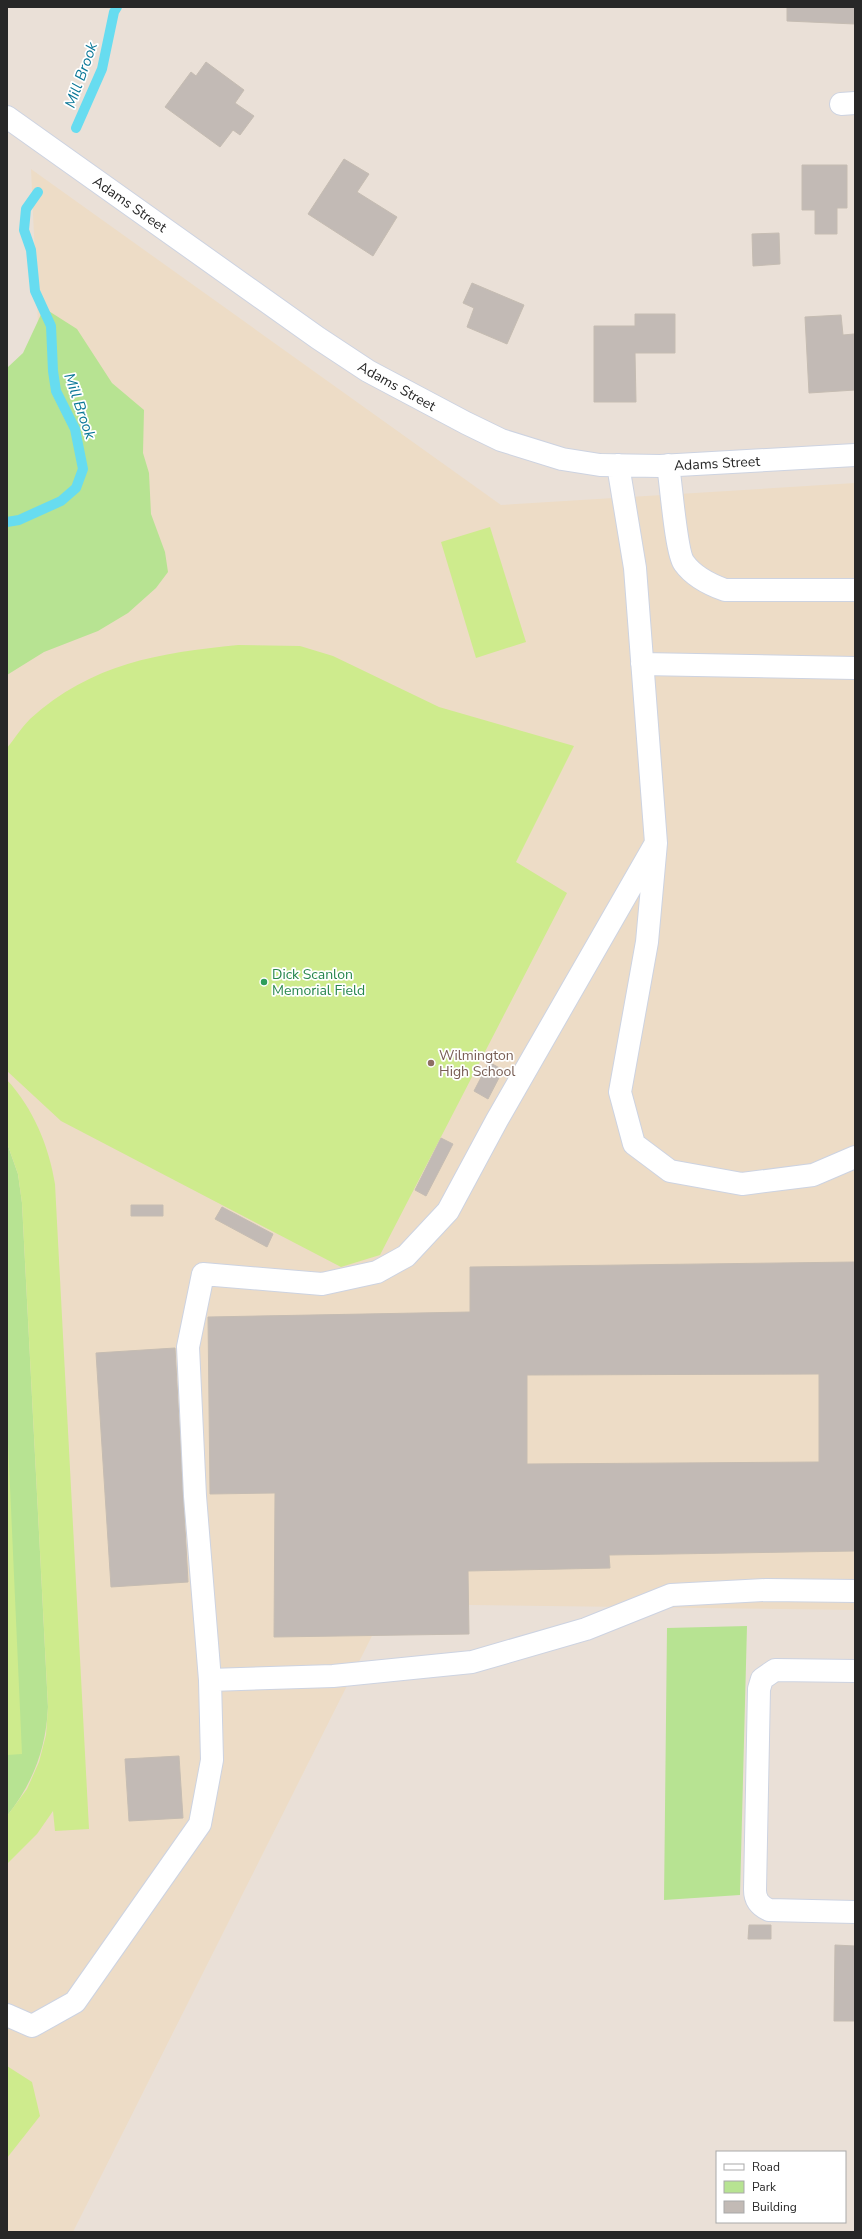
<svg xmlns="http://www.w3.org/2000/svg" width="862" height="2239" viewBox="0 0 862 2239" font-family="'Nunito Sans',sans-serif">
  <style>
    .education { fill: #eddcc6 }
    .green { fill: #b7e392 }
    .pitch { fill: #ceeb8d }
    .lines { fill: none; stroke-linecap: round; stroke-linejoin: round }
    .stream { stroke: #67dcf0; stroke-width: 10 }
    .building { fill: #c2bab5; stroke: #c5bcb2; fill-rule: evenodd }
    .minor-casing { stroke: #cdd3e1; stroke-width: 24 }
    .minor { stroke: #fff; stroke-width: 22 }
    .leisure-dot { fill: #2e9e5b; stroke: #fff; stroke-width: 1.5 }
    .education-dot { fill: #8d6e63; stroke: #fff; stroke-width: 1.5 }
    .labels { text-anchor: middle; stroke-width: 3.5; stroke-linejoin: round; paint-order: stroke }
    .street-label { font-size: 14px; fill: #272727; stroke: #fff }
    .leisure-label { font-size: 14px; fill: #27864d; stroke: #fff; text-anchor: start }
    .education-label { font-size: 14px; fill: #785e54; stroke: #fff; text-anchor: start }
    .water-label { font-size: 15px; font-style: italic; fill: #0a7797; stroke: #fff }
  </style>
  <rect width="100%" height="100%" fill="#eae0d7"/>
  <!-- education -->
  <path class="education" d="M 31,169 L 501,505 L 855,483 L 855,1610 L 388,1604 L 73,2232 L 7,2232 L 7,516 L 47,523 Z"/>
  <!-- green -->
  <path class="green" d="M 44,308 L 77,329 L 112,383 L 144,410 L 143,453 L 149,473 L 151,514 L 165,552 L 168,572 L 156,588 L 128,613 L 98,631 L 44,652 L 7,675 L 8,367 L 23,353 Z
    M 7,1143 L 18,1174 L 22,1203 L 48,1707 C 46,1749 33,1783 7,1816 Z
    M 747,1626 L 740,1895 L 664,1900 L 667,1628 Z"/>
  <!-- pitch -->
  <path class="pitch" d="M 490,527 L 526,642 L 476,658 L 441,542 Z
    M 238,645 L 300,646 L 333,656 L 439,707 L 574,746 L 516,862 L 567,893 L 380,1255 L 341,1267 L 61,1121 L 7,1071 L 7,748 C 15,738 22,727 30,719 C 92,663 159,653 238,645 Z
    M 7,1080 C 33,1108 49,1146 55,1184 L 89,1829 L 55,1831 L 53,1811 L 37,1834 L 7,1864 L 7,1816 L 27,1789 L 39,1762 L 46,1735 L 48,1707 L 22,1203 L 18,1174 L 7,1143 Z
    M 7,1419 L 22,1754 L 7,1755 Z
    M 7,2066 L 32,2082 L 40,2116 L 7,2158 Z"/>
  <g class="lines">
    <!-- stream -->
    <path class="stream" d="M 76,128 L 102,69 L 114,12 L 117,7
      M 7,522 L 19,520 L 61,501 L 76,488 L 83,469 L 75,429 L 56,391 L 53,371 L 51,326 L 35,291 L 31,250 L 24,230 L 26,209 L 38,192"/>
  </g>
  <!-- building -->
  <path class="building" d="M 787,7 L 855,7 L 855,24 L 787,21 Z
    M 206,62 L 244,90 L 235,103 L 254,116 L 240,135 L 233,130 L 220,147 L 165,107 L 191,72 L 196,76 Z
    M 344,159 L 369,174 L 357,192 L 397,217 L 373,256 L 308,214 Z
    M 802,165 L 847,165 L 847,208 L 837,208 L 837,234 L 815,234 L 815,210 L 802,210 Z
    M 779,233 L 780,264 L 753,266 L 752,234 Z
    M 472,283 L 524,305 L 507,344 L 467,327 L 474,308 L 463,303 Z
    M 635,314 L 675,314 L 675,353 L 635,353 L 636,402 L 594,402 L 594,326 L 635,326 Z
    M 841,315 L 843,335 L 854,334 L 855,390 L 809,393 L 805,317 Z
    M 489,1062 L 503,1070 L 488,1099 L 474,1091 Z
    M 441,1138 L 453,1144 L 426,1196 L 415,1190 Z
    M 131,1205 L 163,1205 L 163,1216 L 131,1216 Z
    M 222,1207 L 273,1234 L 267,1247 L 215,1219 Z
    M 855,1262 L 855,1551 L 609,1555 L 610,1568 L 468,1571 L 469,1634 L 274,1637 L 275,1493 L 210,1494 L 208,1317 L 470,1312 L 470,1267 ZM 819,1374 L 819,1462 L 527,1464 L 527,1375 Z
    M 175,1348 L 188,1582 L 111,1587 L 96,1353 Z
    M 179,1756 L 183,1818 L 129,1821 L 125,1759 Z
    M 749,1925 L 771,1925 L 771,1939 L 748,1939 Z
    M 835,1945 L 855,1946 L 855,2021 L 834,2021 Z"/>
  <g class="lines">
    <!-- minor casing -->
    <g class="minor-casing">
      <path id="minor" d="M 841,104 L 855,103
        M 7,117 L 318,338 L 368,371 L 466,423 L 501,440 L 562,459 L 600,465 L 660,466 L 855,455
        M 618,465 L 635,568 L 656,843 L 647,942 L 620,1092 L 634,1144 L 670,1171 L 742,1184 L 813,1175 L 855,1157
        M 668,465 C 671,483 676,552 684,563 C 694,577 711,585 725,590 L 855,590
        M 642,664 L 855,668
        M 855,1671 L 775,1670 L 762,1679 L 759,1689 L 755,1890 C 755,1900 760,1906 769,1910 L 855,1912
        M 210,1680 L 195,1496 L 188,1347 L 203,1274 L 322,1284 L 377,1272 L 406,1256 L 448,1211 L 497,1120 L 656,843
        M 7,2015 L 32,2026 L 75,2002 L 200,1824 L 212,1760 L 210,1680 L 333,1676 L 472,1662 L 586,1629 L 671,1595 L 766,1590 L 855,1591"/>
    </g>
    <!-- minor -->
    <use href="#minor" class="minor"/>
  </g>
  <!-- markers -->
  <circle class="leisure-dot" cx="264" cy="982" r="4"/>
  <circle class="education-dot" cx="431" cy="1063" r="4"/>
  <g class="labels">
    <!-- street labels -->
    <g class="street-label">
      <text transform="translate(130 204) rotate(35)" y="5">Adams Street</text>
      <text transform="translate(397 386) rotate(29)" y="5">Adams Street</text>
      <text transform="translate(717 463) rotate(-3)" y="5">Adams Street</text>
    </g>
    <!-- leisure labels -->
    <g class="leisure-label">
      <text x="272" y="979">Dick Scanlon<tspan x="272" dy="16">Memorial Field</tspan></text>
    </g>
    <!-- education labels -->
    <g class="education-label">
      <text x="439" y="1060">Wilmington<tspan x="439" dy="16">High School</tspan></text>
    </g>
    <!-- water labels -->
    <g class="water-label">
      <text transform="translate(81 75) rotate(-70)" y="5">Mill Brook</text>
      <text transform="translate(80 406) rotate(71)" y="5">Mill Brook</text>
    </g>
  </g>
  <!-- border -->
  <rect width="862" height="2239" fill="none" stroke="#272727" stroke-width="16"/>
  <!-- legend -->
  <rect x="716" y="2151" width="130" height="72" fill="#ffffff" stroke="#a9a9a9"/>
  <rect x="724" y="2164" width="20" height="6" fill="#ffffff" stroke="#a9a9a9"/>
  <text x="752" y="2171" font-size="12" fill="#272727">Road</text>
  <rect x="724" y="2181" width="20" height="12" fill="#b7e392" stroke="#a9a9a9"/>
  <text x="752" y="2191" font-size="12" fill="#272727">Park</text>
  <rect x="724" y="2201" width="20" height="12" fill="#c2bab5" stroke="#a9a9a9"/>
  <text x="752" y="2211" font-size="12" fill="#272727">Building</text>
</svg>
